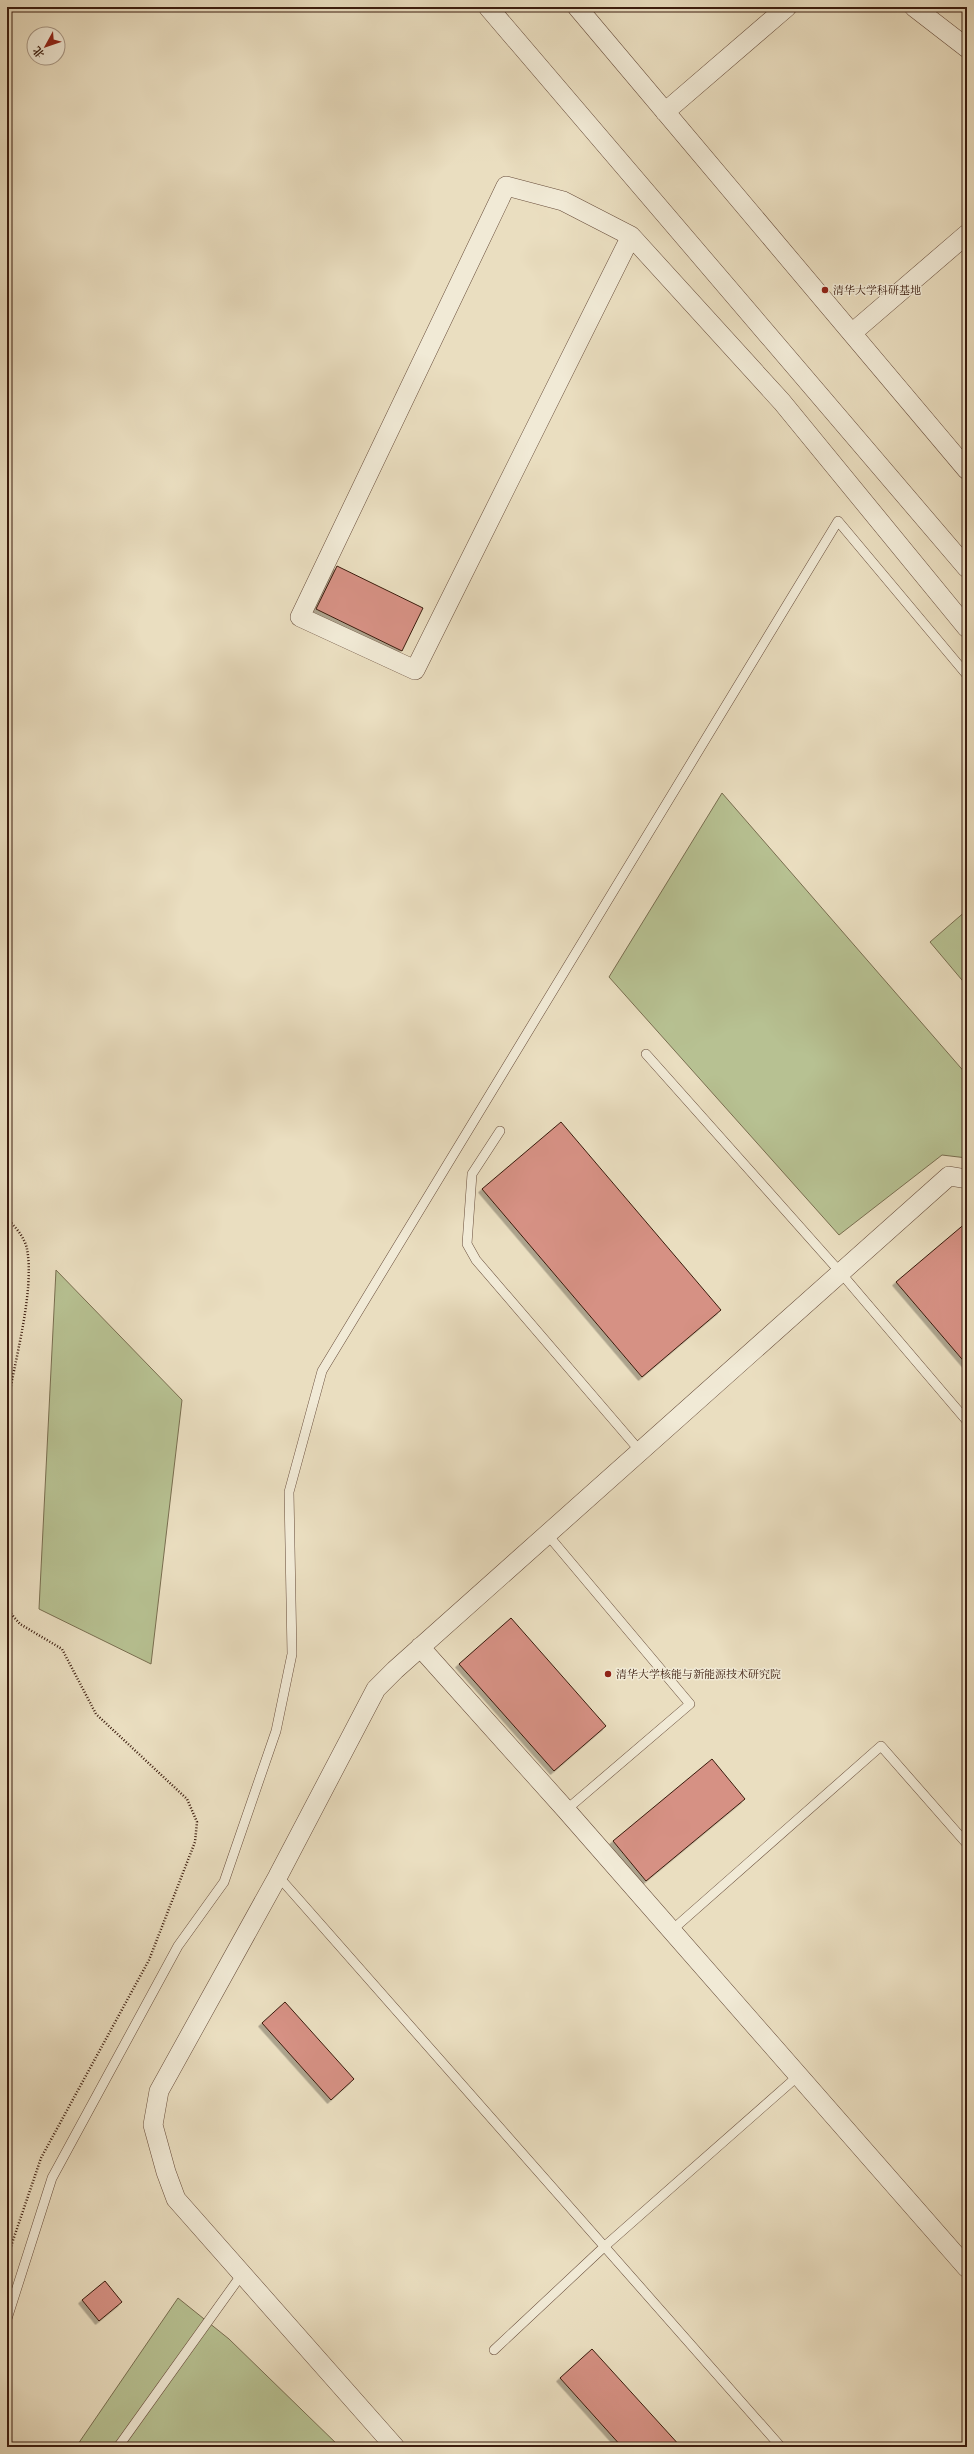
<svg xmlns="http://www.w3.org/2000/svg" width="974" height="2454" viewBox="0 0 974 2454" font-family="'IM FELL Great Primer','Noto Serif SC',serif">
  <style>
    .green { fill: #b7c192; stroke: #796e50 }
    .building { fill: #d69184; stroke: #3b1c0e; filter: url(#shadow) }
    .lines { fill: none; stroke-linecap: round; stroke-linejoin: round }
    .lane-casing { stroke: #674c3a; stroke-width: 10 }
    .street-casing { stroke: #674c3a; stroke-width: 20 }
    .path { stroke: #3b1c0e; stroke-width: 2.5; stroke-dasharray: 1 2; stroke-linecap: butt }
    .lane { stroke: #f1ead6; stroke-width: 9 }
    .street { stroke: #f1ead6; stroke-width: 19 }
    .poi-dot { fill: #8f2418; stroke: #f1ead6; stroke-width: 1.5 }
    .labels { text-anchor: middle; stroke-width: 3; stroke-linejoin: round; paint-order: stroke }
    .poi-label { font-size: 11px; fill: #3b1c0e; stroke: #f1ead6; text-anchor: start }
  </style>
  <defs>
    <filter id="shadow"><feDropShadow dx="-3.5" dy="3.5" stdDeviation="0" flood-color="#0004"/></filter>
  </defs>
  <rect width="100%" height="100%" fill="#eadec0"/>
  <filter id="stains"><feTurbulence type="fractalNoise" baseFrequency=".005" numOctaves="4"/><feColorMatrix values="0 0 0 0 .2 0 0 0 0 .09 0 0 0 0 .02 0 0 0 .5 -.17"/></filter>
  <radialGradient id="worn" r=".72"><stop offset=".6" stop-color="#630" stop-opacity="0"/><stop offset="1" stop-color="#630" stop-opacity=".3"/></radialGradient>
  <!-- green -->
  <path class="green" d="M 722,793 L 967,1075 L 967,1158 L 942,1155 L 839,1235 L 609,977 Z
    M 967,910 L 967,986 L 930,942 Z
    M 56,1270 L 182,1400 L 151,1664 L 39,1609 Z
    M 178,2298 L 229,2339 L 340,2447 L 76,2447 Z"/>
  <!-- building -->
  <path class="building" d="M 337,566 L 423,608 L 402,651 L 316,609 Z
    M 561,1122 L 721,1310 L 642,1377 L 482,1189 Z
    M 967,1222 L 967,1365 L 896,1282 Z
    M 511,1618 L 606,1726 L 554,1771 L 459,1664 Z
    M 712,1759 L 745,1799 L 646,1881 L 613,1841 Z
    M 285,2002 L 354,2079 L 331,2100 L 262,2023 Z
    M 105,2281 L 122,2302 L 99,2321 L 82,2300 Z
    M 592,2349 L 681,2447 L 622,2447 L 560,2378 Z"/>
  <g class="lines">
    <!-- lane casing -->
    <g class="lane-casing">
      <path id="lane" d="M 646,1054 L 840,1272 L 967,1421
        M 500,1131 L 472,1174 L 467,1244 L 476,1260 L 640,1451
        M 547,1534 L 690,1704 L 566,1810
        M 278,1876 L 781,2447
        M 671,1931 L 881,1746 L 967,1844
        M 7,2319 L 52,2178 L 178,1946 L 224,1882 L 276,1731 L 292,1654 L 289,1492 L 322,1371 L 838,521 L 967,675
        M 494,2350 L 605,2246 L 798,2076
        M 118,2447 L 242,2274"/>
    </g>
    <!-- street casing -->
    <g class="street-casing">
      <path id="street" d="M 488,7 L 967,568
        M 577,7 L 967,470
        M 914,7 L 967,48
        M 665,112 L 787,7
        M 631,236 L 415,670 L 300,617 L 506,186 L 563,201 L 631,236 L 782,402 L 967,628
        M 852,333 L 967,234
        M 420,1647 L 566,1810 L 967,2268
        M 395,2447 L 176,2199 L 166,2172 L 153,2125 L 159,2091 L 278,1876 L 376,1689 L 395,1670 L 949,1176 L 967,1179"/>
    </g>
    <!-- path -->
    <path class="path" d="M 7,1219 C 15,1226 25,1238 27,1249 C 35,1291 14,1363 7,1407
      M 7,1609 L 20,1624 L 62,1649 L 96,1714 L 187,1799 L 197,1822 L 195,1842 L 149,1960 L 41,2158 L 7,2258"/>
    <!-- lane -->
    <use href="#lane" class="lane"/>
    <!-- street -->
    <use href="#street" class="street"/>
  </g>
  <!-- markers -->
  <g class="poi-dot">
    <circle cx="825" cy="290" r="4"/>
    <circle cx="608" cy="1674" r="4"/>
  </g>
  <g class="labels">
    <!-- poi labels -->
    <g class="poi-label">
      <text x="833" y="294">清华大学科研基地</text>
      <text x="616" y="1678">清华大学核能与新能源技术研究院</text>
    </g>
  </g>
  <!-- margin -->
  <rect width="974" height="2454" fill="none" stroke="#eadec0" stroke-width="24"/>
  <rect x="8" y="8" width="958" height="2438" fill="none" stroke="#3b1c0e" stroke-width="2"/>
  <rect x="12" y="12" width="950" height="2430" fill="none" stroke="#3b1c0e"/>
  <!-- north arrow -->
  <g transform="translate(46 46) rotate(230)"><circle r="19" fill="#f1ead6" stroke="#a89886"/>
  <path d="M0-3L7 15L0 10L-7 15Z" fill="#8f2418"/>
  <text y="-6" font-size="11" font-weight="bold" text-anchor="middle" fill="#3b1c0e">北</text>
  </g>
  <rect width="100%" height="100%" filter="url(#stains)"/>
  <rect width="100%" height="100%" fill="url(#worn)"/>
</svg>
